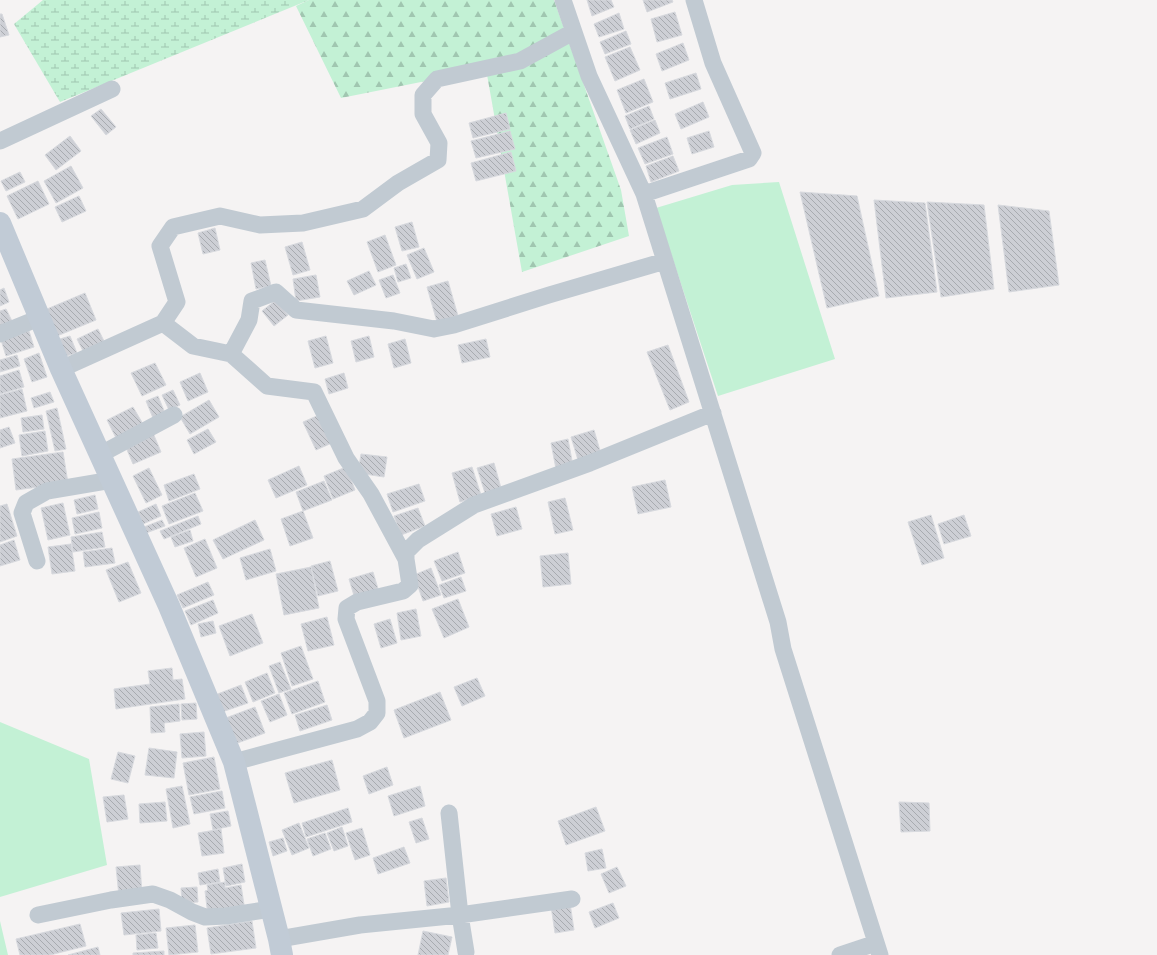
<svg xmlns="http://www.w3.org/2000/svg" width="1157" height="955" viewBox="0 0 1157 955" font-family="'Fira Sans Condensed',sans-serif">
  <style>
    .grass { fill: #c3f1d5 }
    .forest { fill: url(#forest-firs) }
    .wetland { fill: url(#wetland-marsh) }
    .building { fill: url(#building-back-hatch); stroke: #d7d9de }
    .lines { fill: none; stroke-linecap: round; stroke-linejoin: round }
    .street { stroke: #c1cad2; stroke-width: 17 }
    .secondary { stroke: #c1cbd6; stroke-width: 22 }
  </style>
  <defs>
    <pattern id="forest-firs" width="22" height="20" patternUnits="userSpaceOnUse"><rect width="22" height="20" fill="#c3f1d5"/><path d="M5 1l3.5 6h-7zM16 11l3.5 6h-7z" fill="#a0c6b0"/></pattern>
    <pattern id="wetland-marsh" width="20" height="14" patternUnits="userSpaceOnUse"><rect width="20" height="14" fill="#c3f1d5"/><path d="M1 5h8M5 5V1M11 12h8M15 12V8" fill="none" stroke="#a0c6b0"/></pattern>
    <pattern id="building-back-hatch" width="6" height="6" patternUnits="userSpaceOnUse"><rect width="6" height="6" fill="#cdcfd5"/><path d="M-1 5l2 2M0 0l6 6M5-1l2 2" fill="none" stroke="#a8abb0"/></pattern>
  </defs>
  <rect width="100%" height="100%" fill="#f5f3f3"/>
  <!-- grass -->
  <path class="grass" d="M 779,182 L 835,359 L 718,396 L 656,208 L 732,185 Z
    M 0,722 L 89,759 L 107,865 L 0,897 Z
    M 0,921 L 8,955 L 0,955 Z"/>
  <!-- forest -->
  <path class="forest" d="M 309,0 L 554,0 L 621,190 L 629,236 L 522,272 L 486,69 L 341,98 L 296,6 Z"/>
  <!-- wetland -->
  <path class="wetland" d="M 43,0 L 309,0 L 60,102 L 14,24 Z"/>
  <!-- building -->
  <path class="building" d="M 587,0 L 611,0 L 614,7 L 592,16 Z
    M 643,0 L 672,0 L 673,2 L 647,12 Z
    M 675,12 L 682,35 L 657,42 L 651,19 Z
    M 619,13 L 624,29 L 599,37 L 594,24 Z
    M 0,14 L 2,14 L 9,35 L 0,37 Z
    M 626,31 L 631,44 L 605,54 L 600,42 Z
    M 683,43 L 689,60 L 662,71 L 656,54 Z
    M 630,47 L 640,70 L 615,81 L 605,57 Z
    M 696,73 L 701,89 L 670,99 L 665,83 Z
    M 644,79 L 653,102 L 626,113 L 617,90 Z
    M 703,102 L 709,117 L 681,129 L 675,114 Z
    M 649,106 L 654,119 L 630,129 L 625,116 Z
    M 101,109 L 116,127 L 106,135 L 91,116 Z
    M 506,113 L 510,129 L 473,138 L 469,123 Z
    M 655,120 L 660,133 L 636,144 L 630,130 Z
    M 510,131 L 515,149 L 476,158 L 471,141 Z
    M 709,131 L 714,147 L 692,154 L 687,138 Z
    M 70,136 L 81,151 L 56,170 L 45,155 Z
    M 667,137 L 673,154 L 645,164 L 638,148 Z
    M 511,152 L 516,171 L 476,181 L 471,163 Z
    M 673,156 L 679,171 L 651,182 L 646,166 Z
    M 71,166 L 83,188 L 56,203 L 44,181 Z
    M 20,172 L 25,182 L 6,191 L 1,181 Z
    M 38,181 L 49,204 L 18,219 L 7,196 Z
    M 800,192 L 857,196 L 879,296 L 827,308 Z
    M 79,196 L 86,211 L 62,222 L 55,207 Z
    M 874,200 L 925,203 L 937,292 L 886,298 Z
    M 927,202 L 984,205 L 994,289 L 941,297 Z
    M 998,205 L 1049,211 L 1059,285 L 1009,292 Z
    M 412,222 L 419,247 L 402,251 L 395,227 Z
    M 215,228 L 220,250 L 203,254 L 198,233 Z
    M 385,235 L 396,265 L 378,272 L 367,242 Z
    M 302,242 L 310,270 L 293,275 L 285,247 Z
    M 424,248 L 434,272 L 417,279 L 407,255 Z
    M 265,260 L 271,286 L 256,289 L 251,263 Z
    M 406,264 L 411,278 L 398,282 L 394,268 Z
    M 369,271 L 376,285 L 354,295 L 347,281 Z
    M 316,275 L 320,297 L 296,301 L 293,279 Z
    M 393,275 L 400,293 L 386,298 L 379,280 Z
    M 448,281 L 458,316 L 437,322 L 427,287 Z
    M 4,288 L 9,302 L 0,306 L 0,290 Z
    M 85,293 L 96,320 L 57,336 L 47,309 Z
    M 276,300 L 288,315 L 274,326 L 262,311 Z
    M 6,309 L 13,323 L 0,329 L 0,311 Z
    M 98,329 L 105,343 L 84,353 L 77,339 Z
    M 29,331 L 34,347 L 6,356 L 1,340 Z
    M 70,336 L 77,353 L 66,356 L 60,339 Z
    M 326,336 L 333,363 L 315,368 L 308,341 Z
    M 369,336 L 374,357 L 356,362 L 351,341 Z
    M 405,339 L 411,363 L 394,368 L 388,344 Z
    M 486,339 L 490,357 L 462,363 L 458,345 Z
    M 668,345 L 689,402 L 670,410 L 647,352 Z
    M 39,353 L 47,377 L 32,382 L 24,359 Z
    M 17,355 L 20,366 L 0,372 L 0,360 Z
    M 155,363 L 166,385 L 142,396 L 131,373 Z
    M 19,370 L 24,387 L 0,394 L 0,376 Z
    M 200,373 L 208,392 L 188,401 L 180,382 Z
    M 344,373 L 348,388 L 329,394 L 325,379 Z
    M 22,389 L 27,411 L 0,418 L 0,395 Z
    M 173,390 L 180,405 L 169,410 L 162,395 Z
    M 50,392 L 54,402 L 34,408 L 31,398 Z
    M 158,396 L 165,413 L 153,418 L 146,401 Z
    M 209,400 L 219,417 L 190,434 L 180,417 Z
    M 133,407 L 143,424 L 116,438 L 107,420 Z
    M 57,408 L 66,449 L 55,451 L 46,411 Z
    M 42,415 L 44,429 L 23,432 L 21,418 Z
    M 319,415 L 332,443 L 316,450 L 303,422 Z
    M 9,427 L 15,443 L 0,448 L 0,430 Z
    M 208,429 L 216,442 L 194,454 L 187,440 Z
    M 594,430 L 601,454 L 578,460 L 571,437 Z
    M 45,431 L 48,451 L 22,456 L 19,435 Z
    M 153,433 L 161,452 L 133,464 L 125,445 Z
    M 568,439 L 573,466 L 556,469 L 551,443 Z
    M 63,452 L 68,483 L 16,490 L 12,459 Z
    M 361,454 L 387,457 L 384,477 L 358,473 Z
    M 494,463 L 501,488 L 485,493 L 477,468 Z
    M 299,466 L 307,485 L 276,498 L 268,480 Z
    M 346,467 L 355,490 L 333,499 L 324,476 Z
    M 472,467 L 481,495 L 460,502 L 452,473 Z
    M 149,468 L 162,495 L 146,503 L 133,476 Z
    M 194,474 L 200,489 L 169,501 L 164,485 Z
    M 665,480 L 671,507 L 638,514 L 632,487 Z
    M 324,481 L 332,500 L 303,511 L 296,492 Z
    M 419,484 L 425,501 L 393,512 L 387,494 Z
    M 195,493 L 203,511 L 169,524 L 162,506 Z
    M 95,495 L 98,509 L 77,514 L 74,500 Z
    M 565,498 L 573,530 L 555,534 L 548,502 Z
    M 63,503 L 70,535 L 48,540 L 41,508 Z
    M 7,504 L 17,536 L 0,542 L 0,506 Z
    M 156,504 L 161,516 L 143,524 L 138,512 Z
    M 516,507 L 522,529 L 497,536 L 491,514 Z
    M 418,508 L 425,526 L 401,535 L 394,516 Z
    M 303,511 L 313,538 L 290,546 L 281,519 Z
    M 99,512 L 102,528 L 75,534 L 72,518 Z
    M 931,515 L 944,558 L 922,565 L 908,522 Z
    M 964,515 L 971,536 L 944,544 L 938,524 Z
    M 198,516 L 201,524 L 164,539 L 160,531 Z
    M 162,520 L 165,526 L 146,533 L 144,527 Z
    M 255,520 L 264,540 L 223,559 L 213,540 Z
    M 190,530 L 193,541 L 175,547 L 171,537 Z
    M 102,532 L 105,547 L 73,552 L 71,537 Z
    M 205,539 L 217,568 L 196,577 L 184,548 Z
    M 14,540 L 20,560 L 0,566 L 0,545 Z
    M 71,544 L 75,571 L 52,574 L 48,547 Z
    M 112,548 L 115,563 L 85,567 L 83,552 Z
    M 270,549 L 276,571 L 246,580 L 240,558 Z
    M 458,552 L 465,573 L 442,581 L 434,561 Z
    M 568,553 L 571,584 L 543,587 L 540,556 Z
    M 330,561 L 338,591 L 318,596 L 311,566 Z
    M 128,562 L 141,593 L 119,602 L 106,570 Z
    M 311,567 L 319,608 L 284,615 L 276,574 Z
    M 431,568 L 441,595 L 423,601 L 414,575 Z
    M 373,572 L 379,592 L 355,599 L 349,579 Z
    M 461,577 L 466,591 L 444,598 L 439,585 Z
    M 208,582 L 214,595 L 183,608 L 177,595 Z
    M 458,599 L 469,627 L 444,638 L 432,609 Z
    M 213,600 L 218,613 L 191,625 L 185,611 Z
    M 416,609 L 421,636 L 401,640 L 397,613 Z
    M 252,614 L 263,643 L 230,656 L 219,626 Z
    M 327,617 L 334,645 L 308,651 L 301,624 Z
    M 390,619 L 397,643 L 381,648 L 374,624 Z
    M 213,621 L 216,633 L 201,637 L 198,624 Z
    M 301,646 L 313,679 L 292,686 L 281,653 Z
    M 280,662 L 291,689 L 279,693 L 269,666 Z
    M 172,668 L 173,680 L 182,679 L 185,699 L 116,709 L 114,689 L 150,684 L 148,671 Z
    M 267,673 L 275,693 L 253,702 L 245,682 Z
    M 477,678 L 485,696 L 462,706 L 454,687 Z
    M 318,681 L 325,702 L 292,714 L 284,693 Z
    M 241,685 L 248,703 L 222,712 L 215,695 Z
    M 440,692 L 451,720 L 404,738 L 394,710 Z
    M 279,694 L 287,715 L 270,722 L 261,701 Z
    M 196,703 L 197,719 L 182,720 L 181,704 Z
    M 179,704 L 180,721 L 164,723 L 165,732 L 151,733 L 150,707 Z
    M 327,705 L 332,720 L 300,731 L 295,715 Z
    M 255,707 L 265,733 L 232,745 L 223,719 Z
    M 204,732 L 206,756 L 182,758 L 180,734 Z
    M 149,748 L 177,752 L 174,778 L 145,775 Z
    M 118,752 L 135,756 L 128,783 L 111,779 Z
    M 214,757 L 220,789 L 189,795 L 183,763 Z
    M 332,760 L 340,790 L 294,803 L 285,773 Z
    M 387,767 L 393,785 L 369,794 L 363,776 Z
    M 182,786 L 190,824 L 173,828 L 166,789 Z
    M 420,786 L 425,806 L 394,816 L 388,796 Z
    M 222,791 L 225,808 L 194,814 L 190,797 Z
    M 124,795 L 128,819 L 107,822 L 103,797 Z
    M 165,802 L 167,821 L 140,823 L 139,804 Z
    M 899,802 L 929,803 L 930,831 L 901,832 Z
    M 596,807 L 605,831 L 566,845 L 558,821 Z
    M 348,808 L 352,822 L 306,837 L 302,823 Z
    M 228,811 L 231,826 L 213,830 L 210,814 Z
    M 422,818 L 429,839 L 416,843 L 409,822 Z
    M 299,823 L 309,848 L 292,855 L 282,830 Z
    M 342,827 L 348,846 L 334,851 L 327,833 Z
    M 362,828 L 370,855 L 355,860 L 346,833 Z
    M 221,829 L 224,853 L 202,856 L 198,833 Z
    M 325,833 L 331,849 L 313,856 L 307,839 Z
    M 283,838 L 287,851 L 273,856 L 269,842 Z
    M 404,847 L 410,863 L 378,874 L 373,858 Z
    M 602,849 L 606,868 L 588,871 L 585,853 Z
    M 242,864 L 245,882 L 226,886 L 223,868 Z
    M 140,865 L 142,894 L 119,896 L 116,867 Z
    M 617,867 L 626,886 L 609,893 L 601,874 Z
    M 218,869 L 220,882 L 200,885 L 198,873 Z
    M 446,878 L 449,902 L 427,906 L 424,881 Z
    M 225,882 L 225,888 L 241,885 L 245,911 L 208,916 L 205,891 L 208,890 L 207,885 Z
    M 197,887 L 198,902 L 182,903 L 181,888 Z
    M 570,903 L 574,930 L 555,933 L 551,906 Z
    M 613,903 L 619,918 L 595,928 L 589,912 Z
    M 159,909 L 161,931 L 124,935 L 121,913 Z
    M 252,921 L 256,948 L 211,954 L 207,928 Z
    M 80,924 L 86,946 L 50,955 L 20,955 L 16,939 Z
    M 195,925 L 198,952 L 169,955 L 166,928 Z
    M 423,931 L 452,937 L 448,955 L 418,955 Z
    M 156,933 L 158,948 L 137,950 L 136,935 Z
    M 98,947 L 100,955 L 68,955 Z
    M 164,951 L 164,955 L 133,955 L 133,953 Z"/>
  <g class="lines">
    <!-- street -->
    <path class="street" d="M 563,0 L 589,76 L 644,194 L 778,622 L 783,649 L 880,955
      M 0,141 L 112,89
      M 644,194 L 749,159 L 753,153 L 713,63 L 694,0
      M 163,323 L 193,346 L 231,354 L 267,386 L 314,392 L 346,458 L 371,494 L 406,559
      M 0,334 L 39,318
      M 231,354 L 249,320 L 252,301 L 276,292 L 296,310 L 394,321 L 434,329 L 454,325 L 549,295 L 665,261
      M 61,369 L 163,323 L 177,302 L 160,246 L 173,227 L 220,216 L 260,225 L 303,223 L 363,209 L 398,183 L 438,160 L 439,143 L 423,114 L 423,95 L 437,79 L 520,61 L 573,32
      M 101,454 L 174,415
      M 37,561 L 22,513 L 26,503 L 47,491 L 112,480
      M 234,762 L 357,729 L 370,722 L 377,713 L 377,701 L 346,619 L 347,608 L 357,602 L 403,591 L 410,585 L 406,559 L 406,552 L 418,540 L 474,505 L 590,463 L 713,413
      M 449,813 L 460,915 L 466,952
      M 38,915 L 111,900 L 153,894 L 170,900 L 192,912 L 205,917 L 226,916 L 271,909
      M 279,939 L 360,925 L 460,915 L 572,899
      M 840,955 L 876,943"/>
    <!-- secondary -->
    <path class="secondary" d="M 0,223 L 61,369 L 169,606 L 234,762 L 279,939 L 282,955"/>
  </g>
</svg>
